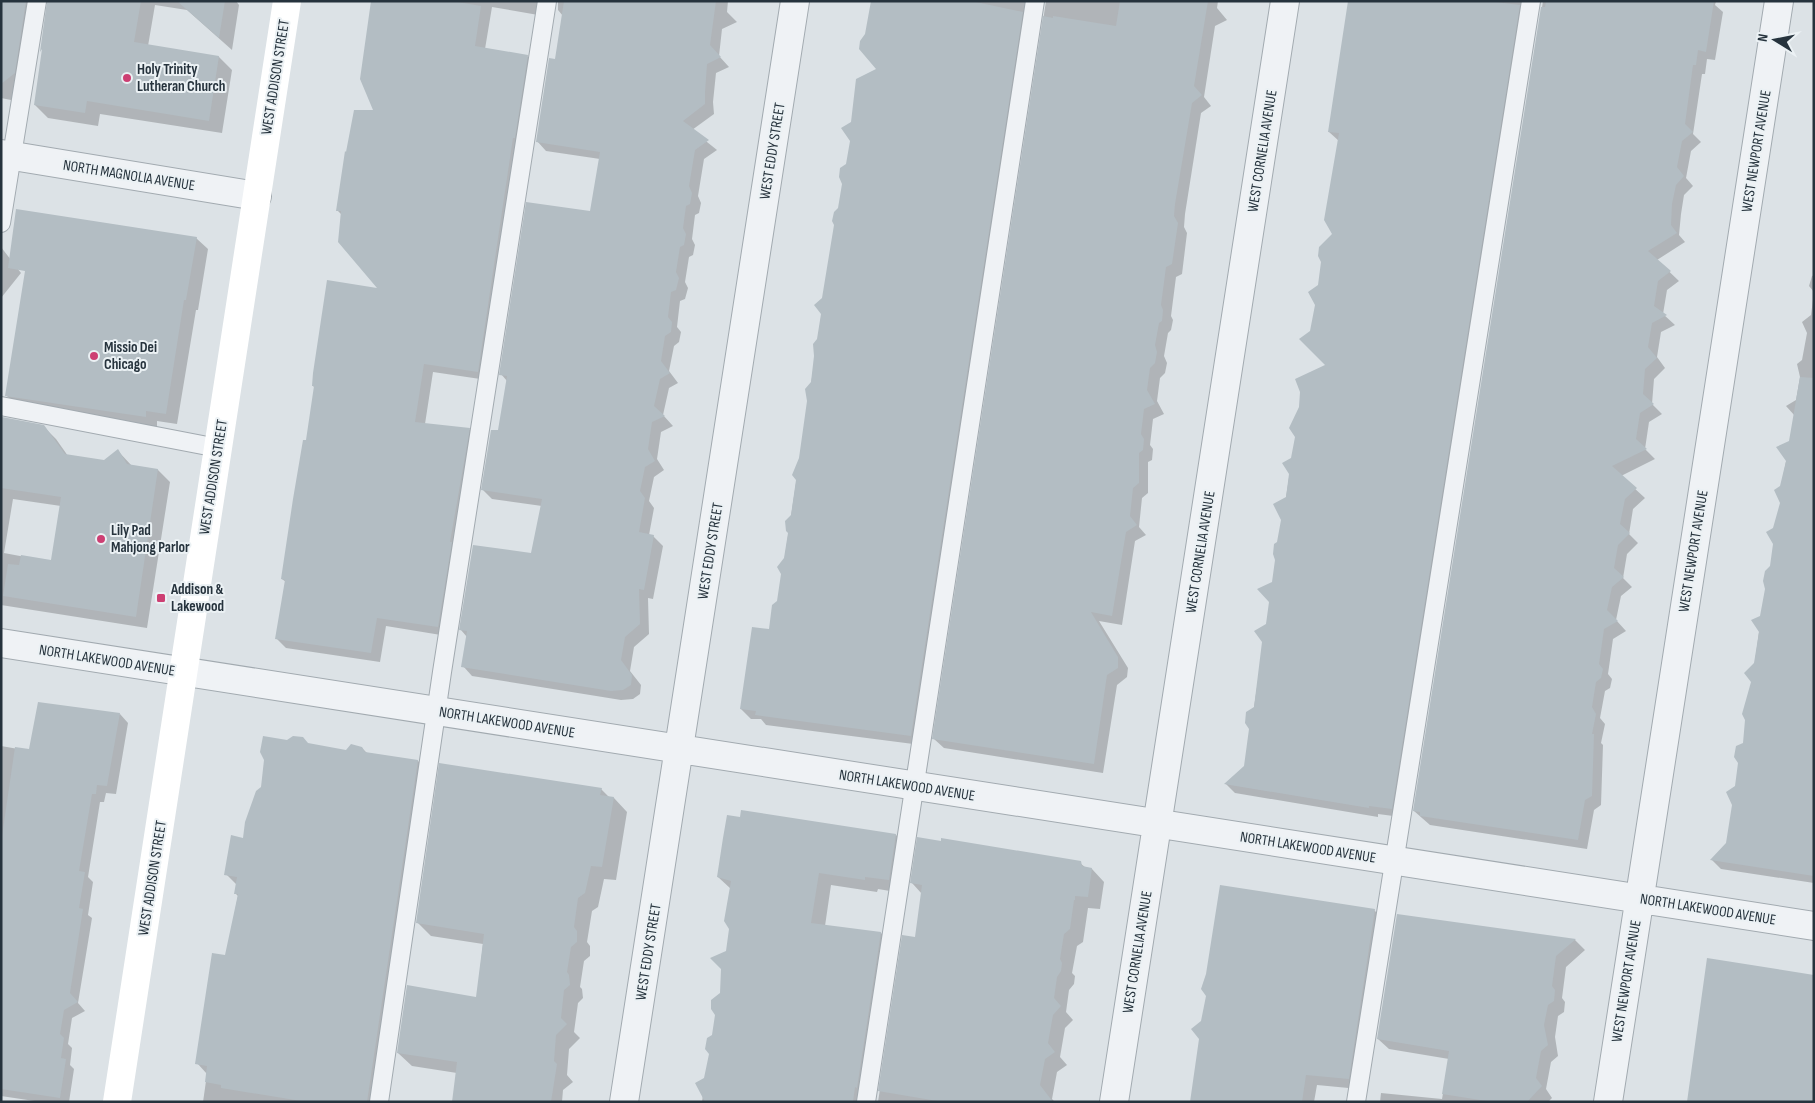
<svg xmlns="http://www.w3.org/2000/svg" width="1815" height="1103" viewBox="0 0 1815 1103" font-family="'Sofia Sans Condensed',sans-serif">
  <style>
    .shadow { fill: #0003; fill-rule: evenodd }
    .building { fill: #b3bdc3 }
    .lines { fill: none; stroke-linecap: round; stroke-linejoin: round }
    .lane-casing { stroke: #a2aab0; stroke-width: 20 }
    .street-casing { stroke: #a2aab0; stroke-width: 30 }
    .lane { stroke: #eff2f5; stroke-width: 18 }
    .street { stroke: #eff2f5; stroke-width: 28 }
    .secondary { stroke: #fff; stroke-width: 28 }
    .poi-dot { fill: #cd3f73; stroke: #ebf1f4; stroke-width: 2 }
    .labels { text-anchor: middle; stroke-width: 4; stroke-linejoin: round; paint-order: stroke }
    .poi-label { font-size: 15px; font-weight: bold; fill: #26333d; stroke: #ebf1f4; text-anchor: start }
    .street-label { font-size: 15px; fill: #26333d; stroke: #ebf1f4 }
  </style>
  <rect width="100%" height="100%" fill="#dce2e6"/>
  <!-- shadow -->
  <path class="shadow" d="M 1,1 L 236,1 L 239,5 L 232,50 L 187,10 L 155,5 L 148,46 L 219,57 L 232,70 L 222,133 L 100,114 L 98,126 L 48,118 L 35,105 L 49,4 L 46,4 L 40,12 L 27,86 L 11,100 L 1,98 Z
    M 372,1 L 551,1 L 544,16 L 492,7 L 485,49 L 527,56 L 537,65 L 487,380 L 433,372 L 425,424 L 469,429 L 478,438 L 447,636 L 386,626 L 380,662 L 286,648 L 277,639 L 286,582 L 282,579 L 307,441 L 315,388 L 313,386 L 380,290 L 342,215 L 337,210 L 375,111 Z
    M 558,1 L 728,1 L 727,12 L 737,22 L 722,29 L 719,56 L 729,67 L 716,73 L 713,102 L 714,114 L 692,130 L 717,150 L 704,159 L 698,196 L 701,203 L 699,213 L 695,215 L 692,239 L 695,245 L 693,255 L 689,257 L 685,282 L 688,288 L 685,299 L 680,301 L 677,327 L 681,332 L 679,342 L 674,346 L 669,371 L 678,383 L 669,388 L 663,415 L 673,426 L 661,432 L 657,459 L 664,470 L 654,477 L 649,501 L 654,508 L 649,535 L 653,536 L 663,546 L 653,599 L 648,598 L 649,634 L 634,647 L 630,671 L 641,685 L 640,694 L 633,699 L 621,700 L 472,676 L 463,666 L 467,637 L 461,630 L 532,555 L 542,506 L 492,499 L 483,490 L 499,432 L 507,381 L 501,374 L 591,212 L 600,159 L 546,151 L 537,141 L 557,61 L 563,16 L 558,10 Z
    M 873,1 L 1042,1 L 921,745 L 766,725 L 761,719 L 751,719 L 741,709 L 770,631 L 778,602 L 824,298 L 851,141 L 852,123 L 878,70 L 866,34 Z
    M 1046,1 L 1218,1 L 1217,8 L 1227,20 L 1215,26 L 1204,97 L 1211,106 L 1201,113 L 1185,214 L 1184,227 L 1187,233 L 1182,274 L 1176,277 L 1171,316 L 1173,320 L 1171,330 L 1168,333 L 1164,356 L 1167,363 L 1165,373 L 1160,378 L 1157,401 L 1164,414 L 1153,419 L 1150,445 L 1153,449 L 1152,460 L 1148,462 L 1148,493 L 1142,498 L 1139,527 L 1146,535 L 1135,541 L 1122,625 L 1099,621 L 1128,668 L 1127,677 L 1117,685 L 1103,773 L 944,748 L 934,739 Z
    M 1349,1 L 1537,1 L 1401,817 L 1378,814 L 1378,817 L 1235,793 L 1226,784 L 1245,766 L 1292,458 L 1327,366 L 1311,332 L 1319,286 L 1333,234 L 1339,141 L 1329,132 Z
    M 1543,1 L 1716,1 L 1715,5 L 1723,12 L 1715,60 L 1707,59 L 1705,74 L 1702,74 L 1693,134 L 1701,142 L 1691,151 L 1686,178 L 1693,186 L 1684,195 L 1681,214 L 1679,235 L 1685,242 L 1657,260 L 1679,281 L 1667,290 L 1663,314 L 1675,325 L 1661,332 L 1657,357 L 1665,368 L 1654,379 L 1652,404 L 1662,414 L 1649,422 L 1645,449 L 1655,459 L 1621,476 L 1645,498 L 1633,509 L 1629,534 L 1638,543 L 1627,554 L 1623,578 L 1632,587 L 1621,596 L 1616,620 L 1626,631 L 1613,639 L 1608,674 L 1612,679 L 1610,688 L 1605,691 L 1600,718 L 1605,724 L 1601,743 L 1603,745 L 1601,805 L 1594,810 L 1587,849 L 1430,825 L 1414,811 Z
    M 196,238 L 208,249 L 198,310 L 196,310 L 177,424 L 157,421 L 157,427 L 18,407 L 7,396 Z
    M 1,247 L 21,273 L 1,298 Z
    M 1814,275 L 1814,883 L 1721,869 L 1712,860 L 1727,844 L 1744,743 L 1761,617 L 1775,544 L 1774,529 L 1781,503 L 1781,487 L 1795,416 L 1786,406 L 1796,400 L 1800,377 L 1797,364 L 1802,360 L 1807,333 L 1802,322 L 1811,315 L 1814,292 L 1809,286 L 1812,276 Z
    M 1,420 L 43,426 L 56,439 L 68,456 L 104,462 L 118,451 L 132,466 L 158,470 L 170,482 L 147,628 L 1,605 ZM 13,499 L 61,506 L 52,562 L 4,553 Z
    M 120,714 L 128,723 L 116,794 L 106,793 L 104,802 L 100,802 L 88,877 L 93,882 L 88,915 L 92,918 L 78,1003 L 85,1011 L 72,1018 L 68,1044 L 72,1048 L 70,1065 L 74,1069 L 69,1102 L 41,1102 L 1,1096 L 1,746 L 30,751 Z
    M 307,744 L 346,751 L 362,748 L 367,753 L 418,761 L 431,774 L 382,1102 L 203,1102 L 207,1074 L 197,1063 L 226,957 L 238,896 L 235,893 L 237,885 L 226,874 L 244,839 Z
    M 601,789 L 610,798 L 614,798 L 627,812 L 616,880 L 604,879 L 598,907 L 592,911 L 587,942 L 590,946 L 590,956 L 584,961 L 580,987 L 582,989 L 583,998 L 578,1003 L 574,1032 L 580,1038 L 569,1049 L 567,1075 L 573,1082 L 563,1090 L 562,1102 L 454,1102 L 457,1073 L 412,1066 L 398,1053 L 477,998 L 483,944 L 431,936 L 417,922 Z
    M 896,835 L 909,848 L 902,893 L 878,889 L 877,892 L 831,885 L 825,926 L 881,933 L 894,946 L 870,1102 L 702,1102 L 705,1079 L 721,993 L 730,928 L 731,889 L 718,877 Z
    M 1080,863 L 1086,868 L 1092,869 L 1104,882 L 1100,909 L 1088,908 L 1083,942 L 1077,946 L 1072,973 L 1075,976 L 1074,984 L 1069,990 L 1066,1012 L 1073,1020 L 1065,1028 L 1060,1057 L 1067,1065 L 1057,1072 L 1052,1099 L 1055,1102 L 878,1102 L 903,936 L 916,938 L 922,894 L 912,883 Z
    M 1374,910 L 1385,921 L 1359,1089 L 1317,1085 L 1314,1102 L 1191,1102 Z
    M 1398,915 L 1575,940 L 1585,950 L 1566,967 L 1562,998 L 1565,1002 L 1564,1012 L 1558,1016 L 1555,1037 L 1558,1056 L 1551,1062 L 1546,1089 L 1552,1098 L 1548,1102 L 1380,1102 L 1381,1093 L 1442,1099 L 1449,1059 L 1389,1049 L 1378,1039 Z"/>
  <!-- building -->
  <path class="building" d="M 1,1 L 26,1 L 15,73 L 1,84 Z
    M 47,1 L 141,1 L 134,42 L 219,56 L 209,121 L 87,101 L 85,113 L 34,105 L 42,49 L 40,52 Z
    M 177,1 L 225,1 L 219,38 Z
    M 371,1 L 452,1 L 481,6 L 475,46 L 528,55 L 515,138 L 513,138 L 478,372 L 424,364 L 415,422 L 470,428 L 450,542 L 452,542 L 438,627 L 377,618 L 371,653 L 275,639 L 285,580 L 281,579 L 293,499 L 303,440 L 306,440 L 314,386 L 312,386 L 313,373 L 327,280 L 377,288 L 338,242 L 341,211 L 336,211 L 345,151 L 346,152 L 354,110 L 373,110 L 360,79 Z
    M 564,1 L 716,1 L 710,45 L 721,57 L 707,64 L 705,92 L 705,104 L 683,121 L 709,140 L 695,150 L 689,186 L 692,193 L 690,204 L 686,206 L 683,228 L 686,234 L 684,245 L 680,247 L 676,272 L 679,278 L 676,290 L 671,292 L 668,317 L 672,322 L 671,332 L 665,336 L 661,361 L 670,373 L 660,379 L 654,406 L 665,416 L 652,422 L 648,449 L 655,461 L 645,467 L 640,491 L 645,498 L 639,532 L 654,535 L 644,590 L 639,589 L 640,624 L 625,637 L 621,660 L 632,675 L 631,685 L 623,690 L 611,691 L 461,667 L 467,631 L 459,630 L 473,545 L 531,553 L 542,499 L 481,490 L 491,430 L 498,430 L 507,376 L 499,375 L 526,202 L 590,211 L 600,152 L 536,142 L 549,58 L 555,59 Z
    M 871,1 L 971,1 L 1023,12 L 911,736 L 755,715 L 756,711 L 740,709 L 752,627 L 769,629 L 772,605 L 777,601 L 781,574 L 777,567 L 784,558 L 788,533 L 786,531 L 785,521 L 791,515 L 796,480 L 792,475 L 799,458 L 807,401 L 805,389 L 811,382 L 814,356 L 813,344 L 817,339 L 821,314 L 814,305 L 822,298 L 834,225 L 832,221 L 834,212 L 838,208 L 842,184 L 839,177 L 840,168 L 846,164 L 850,141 L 841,128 L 851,122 L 856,79 L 876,69 L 859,49 L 860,41 L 865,34 Z
    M 1120,1 L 1208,1 L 1194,86 L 1202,95 L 1192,103 L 1175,204 L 1174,216 L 1178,223 L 1172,264 L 1166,267 L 1161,305 L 1163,310 L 1162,321 L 1159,323 L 1155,345 L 1157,352 L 1155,363 L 1150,368 L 1147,390 L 1155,404 L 1144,409 L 1141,434 L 1144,439 L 1143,450 L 1139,453 L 1139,483 L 1133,488 L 1130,516 L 1137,525 L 1126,532 L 1112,616 L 1091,612 L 1118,657 L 1118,668 L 1107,675 L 1094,764 L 932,739 L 1043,16 L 1053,18 L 1053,16 L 1116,26 Z
    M 1348,1 L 1487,1 L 1520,5 L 1392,809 L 1369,806 L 1369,808 L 1224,784 L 1244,766 L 1249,729 L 1245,723 L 1246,712 L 1254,707 L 1262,642 L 1254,631 L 1266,624 L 1269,602 L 1257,589 L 1272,582 L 1275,560 L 1273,554 L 1274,544 L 1277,542 L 1281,520 L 1273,504 L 1286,497 L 1289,474 L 1282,463 L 1291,458 L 1295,437 L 1289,428 L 1299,407 L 1300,392 L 1295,379 L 1325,365 L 1299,339 L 1310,331 L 1315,305 L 1308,292 L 1318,285 L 1321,262 L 1318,256 L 1319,247 L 1332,234 L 1324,220 L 1339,133 L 1328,132 Z
    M 1546,1 L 1714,1 L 1706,52 L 1698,50 L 1696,65 L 1693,65 L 1685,124 L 1693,132 L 1682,141 L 1677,167 L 1684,176 L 1676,185 L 1672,204 L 1671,225 L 1677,233 L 1648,251 L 1671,271 L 1658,281 L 1654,306 L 1667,315 L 1652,323 L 1648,347 L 1657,358 L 1645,369 L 1643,394 L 1654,404 L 1640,413 L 1636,439 L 1647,449 L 1612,466 L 1637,488 L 1625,499 L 1620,524 L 1630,533 L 1618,545 L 1614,568 L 1624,577 L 1612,587 L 1607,610 L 1618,621 L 1604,629 L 1599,664 L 1603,669 L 1601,678 L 1596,682 L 1592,707 L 1596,714 L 1592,734 L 1594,734 L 1592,796 L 1585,800 L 1578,840 L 1420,816 L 1420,812 L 1413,811 L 1541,7 L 1545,7 Z
    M 16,209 L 197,237 L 186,300 L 184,300 L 166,414 L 146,411 L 146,417 L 5,396 L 25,271 L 8,268 Z
    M 1800,377 L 1814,378 L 1814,876 L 1710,860 L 1726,843 L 1732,805 L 1726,792 L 1735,786 L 1738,763 L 1734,757 L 1736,746 L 1743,743 L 1745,720 L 1742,714 L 1751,682 L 1744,673 L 1754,663 L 1759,632 L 1751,620 L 1760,616 L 1765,589 L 1763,581 L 1765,571 L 1770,566 L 1773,544 L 1766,532 L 1773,528 L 1780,503 L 1774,490 L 1780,486 L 1786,461 L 1776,447 L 1789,441 Z
    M 2,417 L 44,425 L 65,454 L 104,460 L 118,449 L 127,464 L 158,469 L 136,617 L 3,596 L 8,564 L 19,565 L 21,555 L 51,560 L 61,497 L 1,488 Z
    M 38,702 L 120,713 L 107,786 L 97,785 L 96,794 L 92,794 L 79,871 L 85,872 L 79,908 L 83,909 L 70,993 L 78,1002 L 64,1010 L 60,1034 L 64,1038 L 61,1058 L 66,1059 L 60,1098 L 1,1089 L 1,843 L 15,747 L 29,749 Z
    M 263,736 L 287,740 L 293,736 L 303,737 L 308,743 L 346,750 L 351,744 L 362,747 L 365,752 L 418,760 L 367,1102 L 307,1102 L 221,1088 L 221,1085 L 205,1082 L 207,1066 L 195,1064 L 212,953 L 225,955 L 238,894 L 234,894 L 237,877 L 224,875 L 231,835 L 243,838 L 245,822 L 256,791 L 261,787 L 264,760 L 260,752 Z
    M 439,763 L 602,788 L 600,795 L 614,797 L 602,867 L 591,866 L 585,893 L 578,898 L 574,927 L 577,931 L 577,942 L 571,947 L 567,972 L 569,975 L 570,985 L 564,990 L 561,1018 L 567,1024 L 556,1035 L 554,1061 L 557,1064 L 551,1102 L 452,1102 L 457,1062 L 397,1053 L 407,985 L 476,997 L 484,934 L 416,923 Z
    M 741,810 L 896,834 L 889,880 L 865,877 L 865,880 L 819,873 L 811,923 L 881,932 L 857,1088 L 855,1087 L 853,1102 L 705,1102 L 695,1083 L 704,1078 L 709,1054 L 705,1049 L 707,1038 L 712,1035 L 715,1015 L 711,1009 L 711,1000 L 720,993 L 721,969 L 710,958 L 726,951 L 729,929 L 724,921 L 731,881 L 717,877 L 723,838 L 727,815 L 740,817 Z
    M 917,837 L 941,841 L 941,838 L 1081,861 L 1082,866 L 1092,868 L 1088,897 L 1075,896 L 1075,900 L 1074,900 L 1070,929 L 1064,934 L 1060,959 L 1062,963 L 1061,971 L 1057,977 L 1054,998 L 1061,1006 L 1053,1015 L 1048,1043 L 1055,1052 L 1045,1059 L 1040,1085 L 1053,1102 L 943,1102 L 878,1091 L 902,935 L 915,937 L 922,885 L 910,883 Z
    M 1220,885 L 1375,909 L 1349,1079 L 1306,1075 L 1302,1102 L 1190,1102 L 1199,1039 L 1191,1029 L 1201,1021 L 1206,996 L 1201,989 L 1206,974 Z
    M 1397,914 L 1576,939 L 1556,956 L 1552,986 L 1555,990 L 1554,1001 L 1548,1005 L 1544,1025 L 1548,1045 L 1541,1051 L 1536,1078 L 1542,1086 L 1527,1102 L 1493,1102 L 1442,1094 L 1449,1051 L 1377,1039 Z
    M 1707,958 L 1814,975 L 1814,1102 L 1687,1102 Z"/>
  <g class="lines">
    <!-- lane casing -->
    <g class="lane-casing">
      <path id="lane" d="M 1,223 L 37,1
        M 1,406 L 218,448
        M 379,1102 L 442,672 L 547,1
        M 866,1102 L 1035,1
        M 1356,1102 L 1531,1"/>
    </g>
    <!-- street casing -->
    <g class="street-casing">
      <path id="street" d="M 1,154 L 257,196
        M 1,643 L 1814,926
        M 624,1102 L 795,1
        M 1114,1102 L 1285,1
        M 1608,1102 L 1779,1"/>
    </g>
    <!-- lane -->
    <use href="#lane" class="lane"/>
    <!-- street -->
    <use href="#street" class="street"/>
    <!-- secondary -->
    <path class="secondary" d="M 117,1102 L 287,1"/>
  </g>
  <!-- markers -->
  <g class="poi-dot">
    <circle cx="127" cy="78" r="5"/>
    <circle cx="94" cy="356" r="5"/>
    <circle cx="101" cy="539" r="5"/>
    <rect x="156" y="593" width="10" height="10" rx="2.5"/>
  </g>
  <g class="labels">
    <!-- poi labels -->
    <g class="poi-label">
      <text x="137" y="74">Holy Trinity<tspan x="137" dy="17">Lutheran Church</tspan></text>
      <text x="104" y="352">Missio Dei<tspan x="104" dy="17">Chicago</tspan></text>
      <text x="111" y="535">Lily Pad<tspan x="111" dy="17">Mahjong Parlor</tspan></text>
      <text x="171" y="594">Addison &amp;<tspan x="171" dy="17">Lakewood</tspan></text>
    </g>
    <!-- street labels -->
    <g class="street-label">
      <text transform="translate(275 77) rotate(-81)" y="5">WEST ADDISON STREET</text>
      <text transform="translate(772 151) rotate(-81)" y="5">WEST EDDY STREET</text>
      <text transform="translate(1262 151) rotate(-81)" y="5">WEST CORNELIA AVENUE</text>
      <text transform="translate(1756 151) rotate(-81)" y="5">WEST NEWPORT AVENUE</text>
      <text transform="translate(129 175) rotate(9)" y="5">NORTH MAGNOLIA AVENUE</text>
      <text transform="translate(213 477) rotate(-81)" y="5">WEST ADDISON STREET</text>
      <text transform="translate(710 551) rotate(-81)" y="5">WEST EDDY STREET</text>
      <text transform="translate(1693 551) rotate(-81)" y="5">WEST NEWPORT AVENUE</text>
      <text transform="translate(1200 552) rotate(-81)" y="5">WEST CORNELIA AVENUE</text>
      <text transform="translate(107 660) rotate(9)" y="5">NORTH LAKEWOOD AVENUE</text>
      <text transform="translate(507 722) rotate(9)" y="5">NORTH LAKEWOOD AVENUE</text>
      <text transform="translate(907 785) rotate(9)" y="5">NORTH LAKEWOOD AVENUE</text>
      <text transform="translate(1308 847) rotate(9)" y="5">NORTH LAKEWOOD AVENUE</text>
      <text transform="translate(152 878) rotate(-81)" y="5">WEST ADDISON STREET</text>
      <text transform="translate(1708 909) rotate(9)" y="5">NORTH LAKEWOOD AVENUE</text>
      <text transform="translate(648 952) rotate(-81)" y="5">WEST EDDY STREET</text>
      <text transform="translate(1137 952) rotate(-81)" y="5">WEST CORNELIA AVENUE</text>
      <text transform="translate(1626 981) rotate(-81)" y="5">WEST NEWPORT AVENUE</text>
    </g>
  </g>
  <!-- border -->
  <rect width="1815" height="1103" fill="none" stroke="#26333d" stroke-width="5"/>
  <!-- north arrow -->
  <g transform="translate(1775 40) rotate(280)" stroke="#ebf1f4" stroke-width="4" paint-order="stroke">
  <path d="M0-4L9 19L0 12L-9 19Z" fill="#26333d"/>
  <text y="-8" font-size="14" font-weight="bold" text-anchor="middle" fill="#26333d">N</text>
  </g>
</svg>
